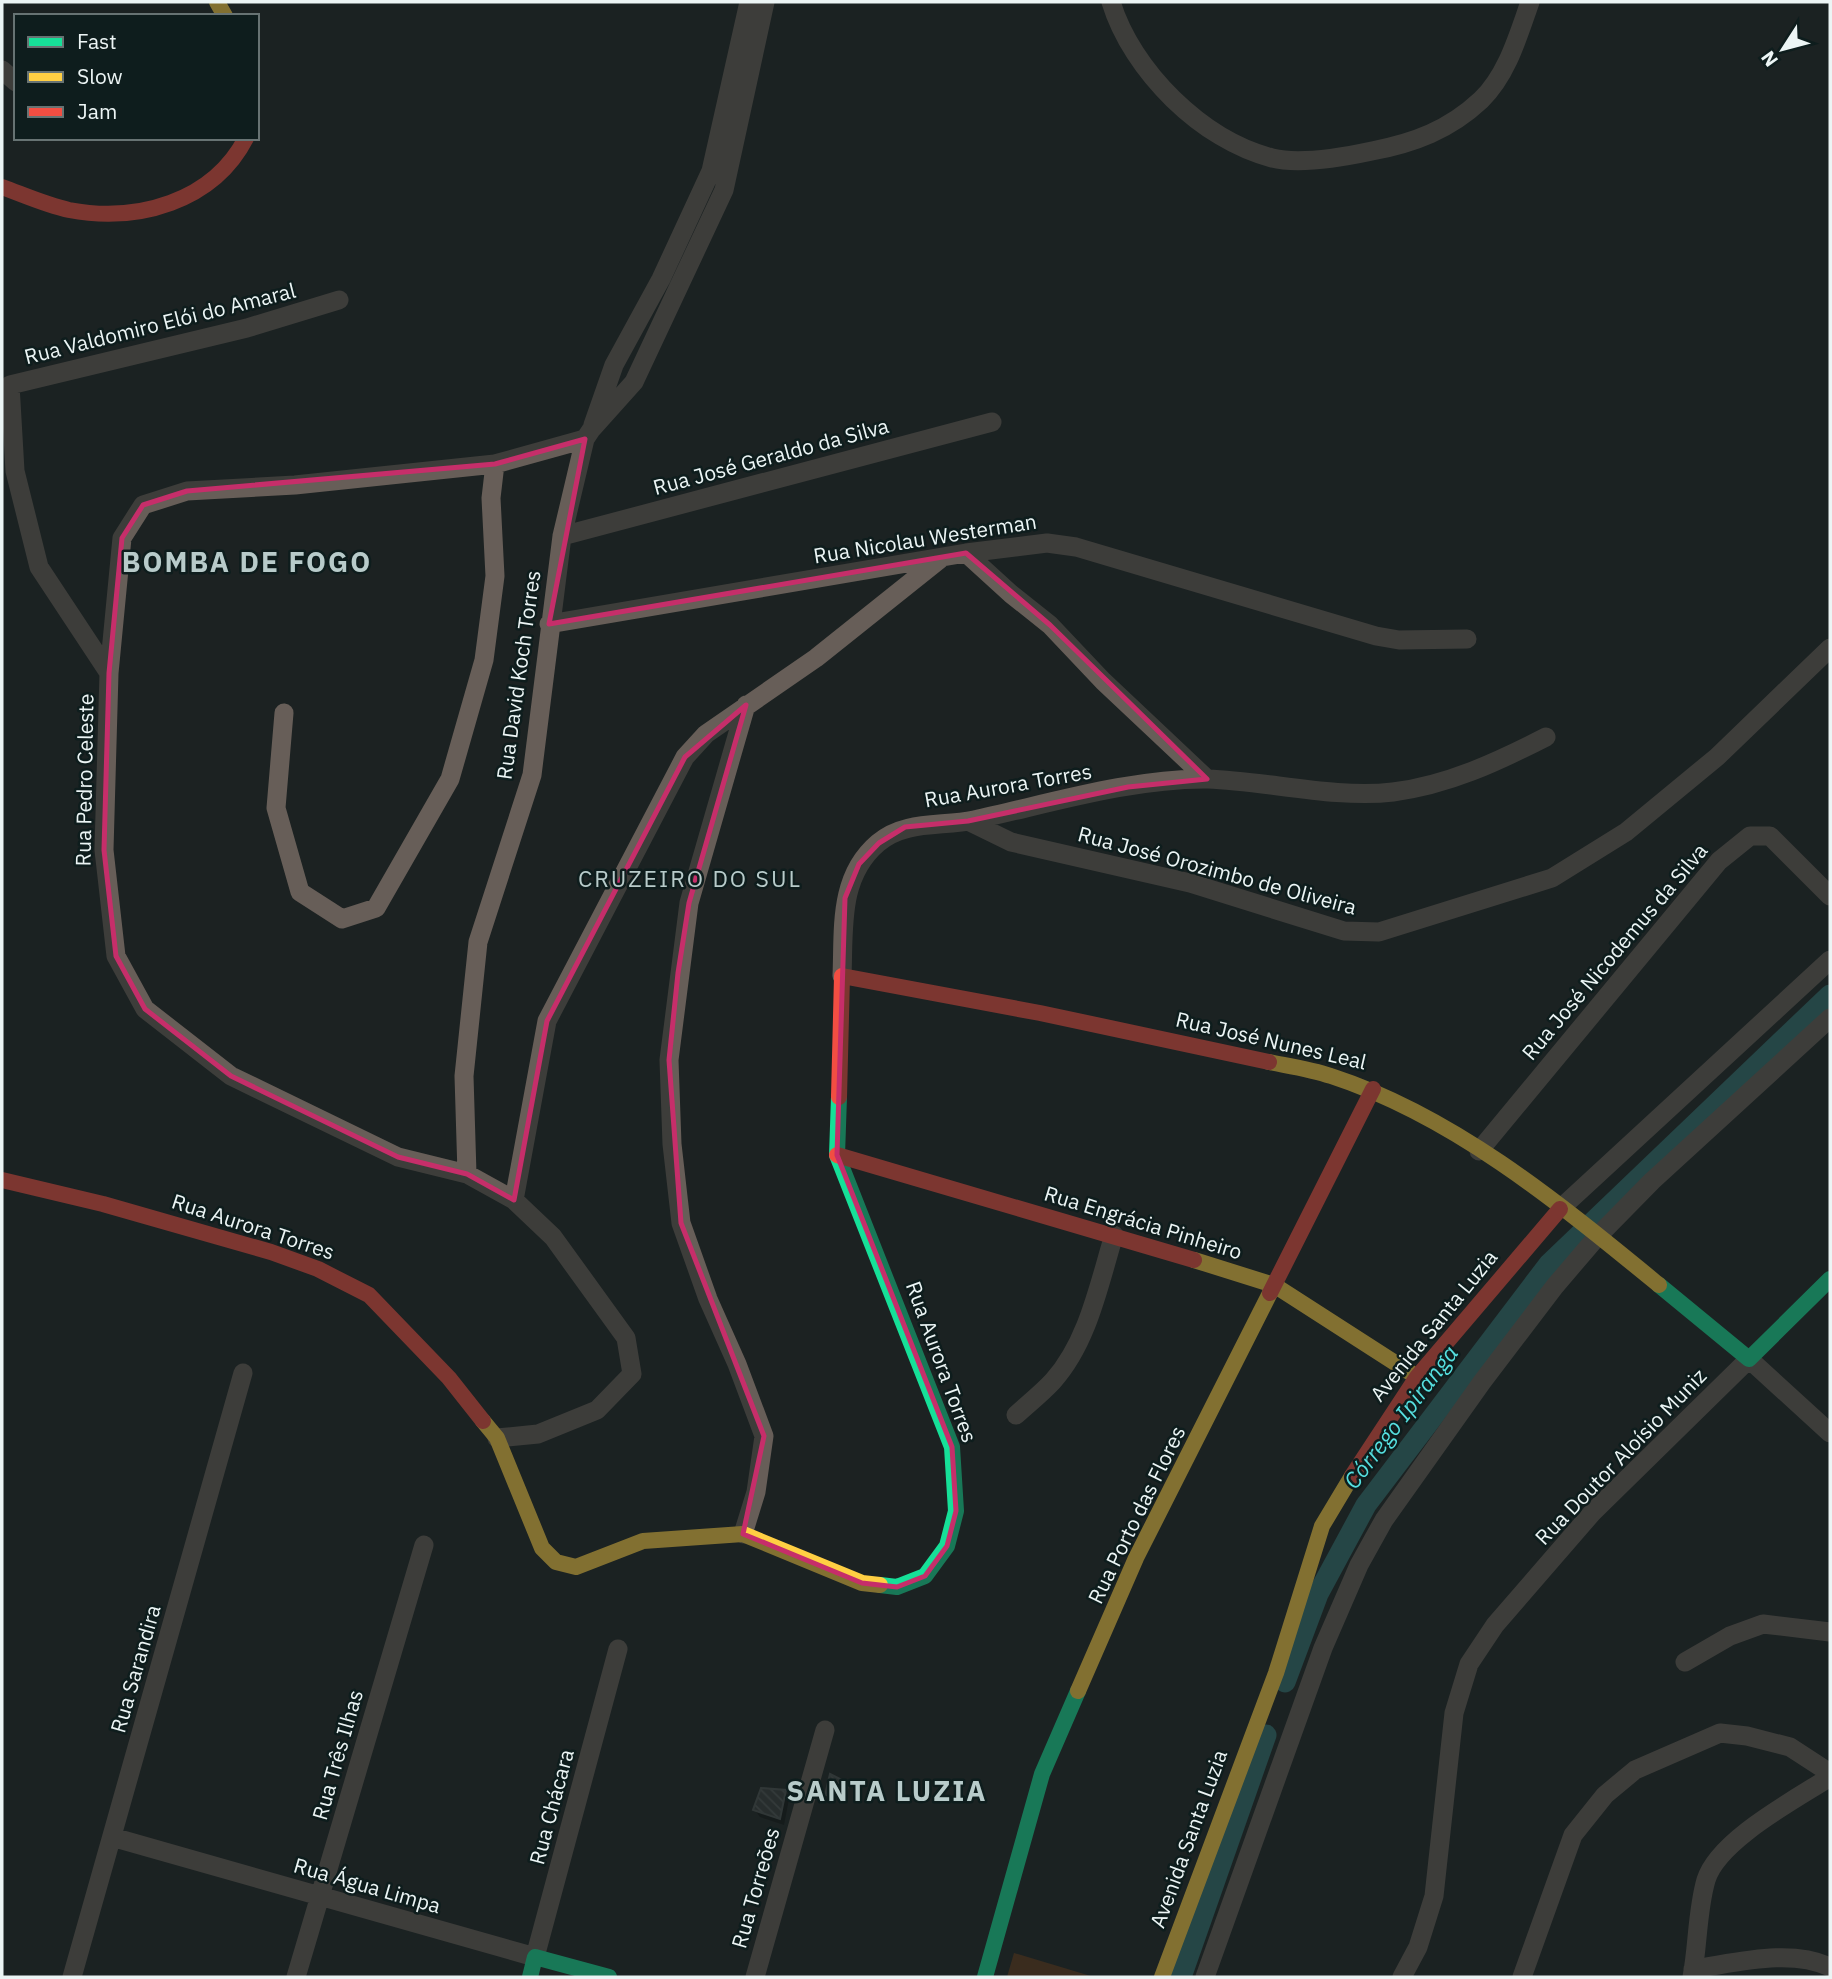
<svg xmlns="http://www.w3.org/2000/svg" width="1832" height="1979" viewBox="0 0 1832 1979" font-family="'IBM Plex Sans',sans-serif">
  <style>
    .green { fill: #60391a }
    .shadow { fill: #0007 }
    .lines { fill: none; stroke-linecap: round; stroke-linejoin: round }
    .canal { stroke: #317171; stroke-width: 21 }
    .building { fill: url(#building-back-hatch); stroke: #4b5151; stroke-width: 2 }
    .street { stroke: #675e58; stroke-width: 19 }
    .fast { stroke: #16e098; stroke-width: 16 }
    .slow { stroke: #ffcf43; stroke-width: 16 }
    .jam { stroke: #f24e42; stroke-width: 16 }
    .marked { fill: none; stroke: #c62e6a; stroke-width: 5; stroke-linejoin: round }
    .labels { text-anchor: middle; stroke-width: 5; stroke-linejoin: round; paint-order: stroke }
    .street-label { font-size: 21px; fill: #ecf5f5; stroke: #0e1d1d }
    .neighbourhood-label { font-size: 23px; letter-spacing: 2px; fill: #b8cbca; stroke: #0e1d1d }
    .water-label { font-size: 23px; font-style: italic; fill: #56dfdf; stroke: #0e1d1d }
    .district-label { font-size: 28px; font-weight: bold; letter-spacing: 2px; fill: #b8cbca; stroke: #0e1d1d }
  </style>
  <defs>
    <pattern id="building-back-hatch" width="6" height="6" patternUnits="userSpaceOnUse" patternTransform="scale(1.75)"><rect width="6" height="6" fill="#363b3b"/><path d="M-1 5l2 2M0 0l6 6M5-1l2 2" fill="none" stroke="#535858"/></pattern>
  </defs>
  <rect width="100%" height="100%" fill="#1c2222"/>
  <!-- green -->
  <path class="green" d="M 1014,1953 L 1094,1977 L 1007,1977 Z"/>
  <!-- shadow -->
  <path class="shadow" d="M 847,1784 L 847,1798 L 829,1798 L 827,1795 Z
    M 784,1792 L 789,1799 L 784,1825 L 760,1817 L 755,1810 Z"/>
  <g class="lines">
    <!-- canal -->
    <path class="canal" d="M 1285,1682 L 1318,1594 L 1366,1505 L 1549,1264 L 1830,995
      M 1181,1977 L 1266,1735"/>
  </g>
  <!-- building -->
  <path class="building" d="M 830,1774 L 848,1783 L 846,1796 L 825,1795 Z
    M 761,1788 L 786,1790 L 780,1819 L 753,1810 Z"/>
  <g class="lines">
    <!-- street -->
    <path class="street" d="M 1111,2 C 1132,71 1202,140 1272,158 C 1300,165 1344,157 1372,151 C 1414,143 1449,130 1481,100 C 1507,75 1518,36 1530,2
      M 2,70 L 16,82
      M 10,385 L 247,328 L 339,300
      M 10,385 L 15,471 L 39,567 L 109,673
      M 593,425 L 614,365 L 661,279 L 711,171 L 749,2
      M 562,536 L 992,422
      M 966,553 L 1011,594 L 1050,625 L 1103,681 L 1207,779
      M 549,624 L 966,553 L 1047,543 L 1076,547 L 1376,636 L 1399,640 L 1467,639
      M 284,713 L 276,808 L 300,892 L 342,919 L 376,908 L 450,779 L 484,660 L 495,576 L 491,498 L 495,464
      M 968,821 L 1011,842 L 1190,883 L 1344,931 L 1379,932 L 1552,878 L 1626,832 L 1717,757 L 1830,648
      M 842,976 C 844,929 838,877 878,843 C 905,820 941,827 974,820 C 1048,804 1132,778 1208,779 C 1266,781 1336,799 1393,792 C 1448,785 1497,762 1546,737
      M 1479,1151 L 1719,861 L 1750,836 L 1770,836 L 1830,896
      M 467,1174 L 464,1076 L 478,942 L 532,775 L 562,536 L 580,460 L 585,439 L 591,430 L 634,382 L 724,190 L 765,2
      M 514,1200 L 547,1021 L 685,757 L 706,734 L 816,658 L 940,559
      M 1560,1209 L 1830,960
      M 1016,1415 C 1028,1404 1042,1393 1053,1381 C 1088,1342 1099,1284 1114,1235
      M 497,1438 L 538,1434 L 597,1410 L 632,1374 L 626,1338 L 553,1237 L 514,1200 L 467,1174 L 398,1157 L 231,1076 L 145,1009 L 116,956 L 104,850 L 109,673 L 122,538 L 143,505 L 187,491 L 295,485 L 495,464 L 585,439
      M 743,1534 L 756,1492 L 764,1436 L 737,1364 L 708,1299 L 681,1223 L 672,1144 L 669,1060 L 689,903 L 746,705
      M 1685,1662 L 1730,1636 L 1763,1624 L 1830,1632
      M 112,1837 L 535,1957 L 618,1649
      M 1693,1969 C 1736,1963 1790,1948 1830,1967
      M 72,1977 L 243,1373
      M 296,1977 L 424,1545
      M 755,1977 L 825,1730
      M 1205,1977 L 1323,1648 L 1359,1565 L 1384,1520 L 1482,1382 L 1555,1286 L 1596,1238 L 1652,1181 L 1830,1018
      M 1402,1977 L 1418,1947 L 1434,1896 L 1454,1713 L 1469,1664 L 1495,1625 L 1592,1513 L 1749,1359 L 1830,1433
      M 1522,1977 L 1573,1835 L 1605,1795 L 1635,1770 L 1720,1733 L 1747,1736 L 1790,1747 L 1830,1773
      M 1692,1977 C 1698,1946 1697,1911 1706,1880 C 1718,1840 1796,1799 1830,1777"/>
    <!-- fast -->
    <path class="fast" d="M 839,1097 L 837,1155 L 952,1447 L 956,1511 L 947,1546 L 925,1576 L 897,1587 L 880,1585
      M 1659,1285 L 1749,1359 L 1830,1279
      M 530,1977 L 535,1957 L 609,1977
      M 985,1977 L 1042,1774 L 1078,1691"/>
    <!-- slow -->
    <path class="slow" d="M 217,2 L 225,16
      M 1269,1062 C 1289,1066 1311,1069 1331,1076 C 1454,1116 1560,1204 1659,1285
      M 1194,1260 L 1274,1285 L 1417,1377
      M 483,1421 L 497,1438 L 542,1548 L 556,1562 L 576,1567 L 643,1541 L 743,1534 L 862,1583 L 880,1585
      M 1078,1691 L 1136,1558 L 1270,1293
      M 1162,1977 L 1276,1673 L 1322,1526 L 1352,1476"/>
    <!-- jam -->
    <path class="jam" d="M 2,187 C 24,195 46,205 69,210 C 137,223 213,202 246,138
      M 839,1097 L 842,976 L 1040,1013 L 1269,1062
      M 837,1155 L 1194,1260
      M 2,1180 L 103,1204 L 271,1252 L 318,1269 L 369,1295 L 449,1378 L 483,1421
      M 1270,1293 L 1373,1089
      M 1352,1476 L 1417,1377 L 1560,1209"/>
  </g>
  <!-- marked area -->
  <path d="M0 0H1832V1979H0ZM 585,439 L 549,624 L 966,553 L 1050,625 L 1207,779 L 1128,787 L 968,821 L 905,827 L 879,843 L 859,864 L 845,898 L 837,1155 L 952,1447 L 956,1511 L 947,1546 L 925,1576 L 897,1587 L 862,1583 L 743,1534 L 764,1436 L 681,1223 L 669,1060 L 678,973 L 689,903 L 746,705 L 685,757 L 547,1021 L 514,1200 L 467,1174 L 398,1157 L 231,1076 L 145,1009 L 116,956 L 104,850 L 109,673 L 122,538 L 143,505 L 187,491 L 495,464 Z" fill="#1c2222" fill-opacity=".55" fill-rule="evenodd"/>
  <path class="marked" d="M 585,439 L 549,624 L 966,553 L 1050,625 L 1207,779 L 1128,787 L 968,821 L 905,827 L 879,843 L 859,864 L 845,898 L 837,1155 L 952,1447 L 956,1511 L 947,1546 L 925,1576 L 897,1587 L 862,1583 L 743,1534 L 764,1436 L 681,1223 L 669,1060 L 678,973 L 689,903 L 746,705 L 685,757 L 547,1021 L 514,1200 L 467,1174 L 398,1157 L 231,1076 L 145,1009 L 116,956 L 104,850 L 109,673 L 122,538 L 143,505 L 187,491 L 495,464 Z"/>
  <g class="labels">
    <!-- street labels -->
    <g class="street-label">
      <text transform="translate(160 324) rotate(-14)" y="7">Rua Valdomiro Elói do Amaral</text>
      <text transform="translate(771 457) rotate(-15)" y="7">Rua José Geraldo da Silva</text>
      <text transform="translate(925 539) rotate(-9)" y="7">Rua Nicolau Westerman</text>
      <text transform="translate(519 675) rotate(-82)" y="7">Rua David Koch Torres</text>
      <text transform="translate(85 780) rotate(-89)" y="7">Rua Pedro Celeste</text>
      <text transform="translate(1008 786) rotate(-10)" y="7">Rua Aurora Torres</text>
      <text transform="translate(1217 871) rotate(15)" y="7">Rua José Orozimbo de Oliveira</text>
      <text transform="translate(1615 952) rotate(-50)" y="7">Rua José Nicodemus da Silva</text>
      <text transform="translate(1271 1041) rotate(13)" y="7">Rua José Nunes Leal</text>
      <text transform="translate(1143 1223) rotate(17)" y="7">Rua Engrácia Pinheiro</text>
      <text transform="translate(253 1227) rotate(18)" y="7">Rua Aurora Torres</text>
      <text transform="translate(1434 1326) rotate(-51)" y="7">Avenida Santa Luzia</text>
      <text transform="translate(941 1362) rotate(70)" y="7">Rua Aurora Torres</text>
      <text transform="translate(1621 1457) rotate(-46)" y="7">Rua Doutor Aloísio Muniz</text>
      <text transform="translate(1137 1515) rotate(-64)" y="7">Rua Porto das Flores</text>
      <text transform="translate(136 1669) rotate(-74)" y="7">Rua Sarandira</text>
      <text transform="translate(338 1755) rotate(-74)" y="7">Rua Três Ilhas</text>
      <text transform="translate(552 1807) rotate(-75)" y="7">Rua Chácara</text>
      <text transform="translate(1189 1839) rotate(-70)" y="7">Avenida Santa Luzia</text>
      <text transform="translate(367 1886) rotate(16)" y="7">Rua Água Limpa</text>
      <text transform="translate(756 1888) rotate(-74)" y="7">Rua Torreões</text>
    </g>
    <!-- neighbourhood labels -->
    <g class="neighbourhood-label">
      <text x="690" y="887">CRUZEIRO DO SUL</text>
    </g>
    <!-- water labels -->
    <g class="water-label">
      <text transform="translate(1401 1417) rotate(-53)" y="8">Córrego Ipiranga</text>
    </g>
    <!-- district labels -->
    <g class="district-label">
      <text x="247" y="572">BOMBA DE FOGO</text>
      <text x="887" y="1801">SANTA LUZIA</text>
    </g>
  </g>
  <!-- border -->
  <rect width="1832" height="1979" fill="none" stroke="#ecf5f5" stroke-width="7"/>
  <!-- legend -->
  <rect x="14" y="14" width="245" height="126" fill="#0e1d1d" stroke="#677373" stroke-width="2"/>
  <rect x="28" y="37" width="35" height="10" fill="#16e098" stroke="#677373" stroke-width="2"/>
  <text x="77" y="49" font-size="21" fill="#ecf5f5">Fast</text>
  <rect x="28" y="72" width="35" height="10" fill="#ffcf43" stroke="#677373" stroke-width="2"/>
  <text x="77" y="84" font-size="21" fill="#ecf5f5">Slow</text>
  <rect x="28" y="107" width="35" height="10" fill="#f24e42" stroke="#677373" stroke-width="2"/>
  <text x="77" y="119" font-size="21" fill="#ecf5f5">Jam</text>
  <!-- north arrow -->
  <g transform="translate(1783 49) rotate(234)" stroke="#0e1d1d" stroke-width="5" paint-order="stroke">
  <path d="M0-5L12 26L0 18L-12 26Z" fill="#ecf5f5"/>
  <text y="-10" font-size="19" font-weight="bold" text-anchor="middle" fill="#ecf5f5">N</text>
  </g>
</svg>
